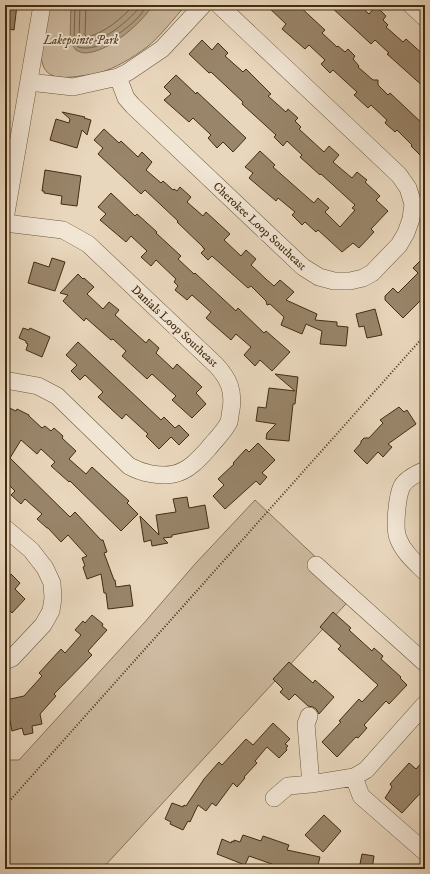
<svg xmlns="http://www.w3.org/2000/svg" width="430" height="874" viewBox="0 0 430 874" font-family="'IM FELL DW Pica',serif">
  <style>
    .green { fill: #cdbaa0; stroke: #887458 }
    .water { fill: #b19d82; stroke: #857054 }
    .lines { fill: none; stroke-linecap: round; stroke-linejoin: round }
    .shore { stroke: #7a6549; stroke-width: 1 }
    .building { fill: #99856a; stroke: #432d10 }
    .minor-casing { stroke: #6c583b; stroke-width: 18 }
    .path { stroke: #432d10; stroke-width: 2; stroke-dasharray: 1 2; stroke-linecap: butt }
    .minor { stroke: #f1e5d4; stroke-width: 17 }
    .labels { text-anchor: middle; stroke-width: 3.5; stroke-linejoin: round; paint-order: stroke }
    .park-label { font-size: 12px; font-style: italic; fill: #5f492d; stroke: #f1e5d4 }
    .street-label { font-size: 12px; fill: #432d10; stroke: #f1e5d4 }
  </style>
  <rect width="100%" height="100%" fill="#e9d7bd"/>
  <filter id="stains"><feTurbulence type="fractalNoise" baseFrequency=".005" numOctaves="4"/><feColorMatrix values="0 0 0 0 .2 0 0 0 0 .09 0 0 0 0 .02 0 0 0 .5 -.17"/></filter>
  <radialGradient id="worn" r=".72"><stop offset=".6" stop-color="#630" stop-opacity="0"/><stop offset="1" stop-color="#630" stop-opacity=".3"/></radialGradient>
  <!-- green -->
  <path class="green" d="M 49,5 L 186,5 C 175,17 159,38 147,47 C 132,58 116,68 99,73 C 93,75 86,75 80,76 C 60,79 42,80 41,54 Z
    M 255,500 L 355,594 L 102,869 L 5,869 L 5,760 L 19,760 L 144,623 L 195,564 Z"/>
  <!-- water -->
  <path class="water" d="M 71,5 L 150,5 L 151,8 C 138,26 108,52 85,53 C 82,53 78,51 76,50 L 70,42 Z"/>
  <g class="lines">
    <!-- shore -->
    <path class="shore" d="M 75,5 L 74,40 L 78,47 C 85,49 93,48 100,45 C 112,39 143,19 146,5
      M 80,5 L 79,39 L 81,42 C 97,48 133,18 141,5
      M 86,5 L 85,35 L 87,37 C 105,33 122,18 134,5"/>
  </g>
  <!-- building -->
  <path class="building" d="M 5,5 L 17,5 L 14,30 L 5,28 Z
    M 266,5 L 298,5 L 325,30 L 322,33 L 337,47 L 338,46 L 345,52 L 348,49 L 355,56 L 353,59 L 359,66 L 358,67 L 373,80 L 378,80 L 378,85 L 388,95 L 390,93 L 425,126 L 425,160 L 411,146 L 412,145 L 397,130 L 395,132 L 385,123 L 387,120 L 371,105 L 368,108 L 354,95 L 357,92 L 333,70 L 330,73 L 321,64 L 325,60 L 309,45 L 305,49 L 282,29 L 286,24 Z
    M 329,5 L 359,5 L 369,14 L 376,6 L 386,16 L 383,20 L 388,25 L 386,27 L 403,42 L 406,39 L 425,56 L 425,88 L 387,54 L 389,53 L 375,40 L 371,44 Z
    M 202,40 L 212,50 L 218,43 L 228,53 L 225,56 L 243,72 L 246,69 L 271,94 L 268,96 L 286,112 L 288,109 L 298,118 L 295,121 L 301,127 L 299,129 L 324,152 L 329,146 L 339,155 L 333,162 L 352,178 L 357,172 L 367,180 L 365,182 L 380,196 L 376,200 L 388,211 L 371,229 L 374,232 L 359,248 L 353,243 L 342,252 L 318,230 L 316,232 L 305,222 L 302,225 L 292,215 L 295,212 L 278,198 L 276,201 L 249,178 L 253,173 L 245,167 L 260,151 L 275,165 L 273,167 L 308,198 L 314,203 L 318,198 L 329,208 L 325,212 L 340,227 L 355,210 L 352,208 L 355,205 L 321,174 L 320,175 L 300,157 L 302,155 L 287,141 L 283,146 L 274,137 L 276,135 L 242,104 L 243,102 L 211,72 L 209,73 L 189,54 Z
    M 176,75 L 196,94 L 197,92 L 246,138 L 233,152 L 223,142 L 217,148 L 208,138 L 211,135 L 193,118 L 189,122 L 164,100 L 171,94 L 164,87 Z
    M 62,112 L 85,117 L 84,118 L 91,120 L 87,135 L 82,130 L 77,148 L 50,140 L 56,119 L 69,123 L 70,119 Z
    M 104,129 L 119,143 L 121,141 L 138,157 L 142,152 L 152,162 L 146,170 L 161,183 L 163,181 L 173,190 L 174,189 L 177,191 L 180,187 L 191,197 L 187,202 L 203,216 L 206,212 L 230,234 L 224,240 L 241,256 L 246,250 L 256,259 L 251,265 L 267,280 L 274,286 L 280,280 L 294,292 L 286,300 L 317,314 L 315,320 L 337,322 L 337,326 L 348,327 L 346,346 L 320,344 L 322,331 L 306,324 L 302,334 L 281,325 L 284,317 L 270,304 L 267,305 L 266,301 L 251,286 L 248,288 L 212,256 L 208,260 L 201,253 L 205,249 L 203,248 L 203,247 L 177,222 L 178,221 L 145,190 L 141,194 L 98,154 L 103,148 L 94,140 Z
    M 45,170 L 81,176 L 77,206 L 61,204 L 62,196 L 44,193 L 44,191 L 42,191 Z
    M 111,193 L 135,216 L 137,214 L 157,232 L 156,233 L 181,256 L 178,259 L 194,274 L 195,273 L 236,311 L 238,308 L 264,333 L 266,331 L 290,352 L 272,371 L 260,360 L 255,366 L 244,355 L 251,347 L 236,334 L 231,340 L 206,318 L 211,312 L 192,295 L 187,300 L 175,290 L 178,286 L 174,282 L 176,279 L 156,260 L 151,266 L 141,257 L 147,251 L 131,236 L 126,242 L 100,220 L 106,214 L 98,207 Z
    M 425,256 L 425,296 L 403,318 L 385,300 L 385,296 L 393,288 L 398,293 L 418,273 L 413,268 Z
    M 52,258 L 65,262 L 55,291 L 28,283 L 34,262 L 49,267 Z
    M 78,274 L 83,279 L 84,278 L 94,287 L 87,294 L 103,309 L 109,302 L 119,310 L 115,315 L 146,343 L 149,339 L 159,348 L 156,353 L 173,369 L 177,364 L 202,387 L 196,393 L 206,404 L 192,418 L 172,400 L 176,396 L 152,374 L 147,379 L 122,356 L 126,351 L 113,339 L 111,340 L 86,318 L 84,321 L 63,301 L 68,295 L 60,293 Z
    M 375,309 L 382,335 L 367,338 L 364,326 L 359,327 L 356,314 Z
    M 23,328 L 29,330 L 30,328 L 50,337 L 42,357 L 26,350 L 28,344 L 26,343 L 26,341 L 19,338 Z
    M 78,342 L 161,420 L 164,417 L 175,428 L 179,425 L 189,435 L 179,445 L 171,437 L 159,449 L 146,436 L 148,434 L 126,414 L 122,419 L 98,397 L 103,392 L 85,375 L 80,380 L 71,371 L 77,365 L 66,355 Z
    M 275,374 L 298,377 L 295,404 L 293,404 L 289,441 L 266,439 L 267,433 L 276,424 L 256,421 L 258,407 L 266,408 L 269,388 L 295,391 Z
    M 5,406 L 16,411 L 17,409 L 29,415 L 29,416 L 42,428 L 45,426 L 51,431 L 54,428 L 63,436 L 62,438 L 76,451 L 69,459 L 86,474 L 92,467 L 129,501 L 127,503 L 138,514 L 121,531 L 70,481 L 69,482 L 51,466 L 55,462 L 41,449 L 37,454 L 21,440 L 10,458 L 70,517 L 75,512 L 101,540 L 103,540 L 107,552 L 104,553 L 114,580 L 115,580 L 116,587 L 130,585 L 133,606 L 108,609 L 106,593 L 104,593 L 101,574 L 87,579 L 83,567 L 85,566 L 82,558 L 87,556 L 68,535 L 61,542 L 48,528 L 47,528 L 37,519 L 42,514 L 25,499 L 21,504 L 11,495 L 15,491 L 5,481 Z
    M 399,407 L 404,412 L 407,410 L 416,424 L 388,444 L 392,447 L 383,457 L 378,452 L 367,464 L 354,451 L 361,443 L 361,441 L 364,438 L 369,438 L 383,423 L 380,420 Z
    M 258,443 L 275,460 L 262,473 L 267,477 L 260,485 L 256,481 L 225,509 L 213,496 L 224,485 L 218,479 L 234,464 L 233,463 L 246,449 L 249,452 Z
    M 187,497 L 189,508 L 205,505 L 209,528 L 172,535 L 172,537 L 163,538 L 168,543 L 152,546 L 151,540 L 144,542 L 140,516 L 159,535 L 156,515 L 176,512 L 173,499 Z
    M 11,574 L 20,583 L 15,589 L 25,599 L 12,613 L 5,606 L 5,581 Z
    M 333,612 L 351,628 L 349,630 L 372,651 L 374,648 L 383,656 L 381,659 L 401,677 L 400,678 L 407,685 L 389,704 L 386,701 L 364,725 L 367,728 L 358,738 L 356,737 L 337,757 L 322,742 L 341,722 L 339,721 L 359,699 L 362,702 L 378,685 L 338,649 L 341,646 L 320,627 Z
    M 92,615 L 103,624 L 102,626 L 107,630 L 88,651 L 92,655 L 54,694 L 56,696 L 40,714 L 42,724 L 32,726 L 33,733 L 24,735 L 22,728 L 12,731 L 6,700 L 24,696 L 42,676 L 39,673 L 61,649 L 65,653 L 81,635 L 75,630 L 83,621 L 85,623 Z
    M 289,662 L 313,683 L 315,680 L 334,697 L 319,714 L 316,709 L 313,707 L 308,706 L 295,694 L 289,700 L 280,692 L 283,689 L 273,679 Z
    M 273,723 L 290,739 L 285,744 L 288,746 L 286,748 L 287,750 L 279,758 L 267,747 L 255,761 L 257,763 L 244,777 L 245,778 L 237,787 L 233,783 L 216,806 L 212,803 L 206,811 L 198,805 L 190,822 L 188,821 L 183,830 L 170,824 L 171,822 L 165,819 L 172,803 L 183,807 L 184,805 L 186,806 L 204,779 L 219,762 L 222,765 L 246,739 L 253,745 Z
    M 425,759 L 425,788 L 402,813 L 385,798 L 392,787 L 390,784 L 409,763 L 416,769 Z
    M 324,815 L 341,831 L 323,852 L 305,835 Z
    M 243,835 L 261,841 L 263,836 L 289,845 L 287,850 L 320,857 L 317,869 L 286,869 L 249,856 L 245,865 L 217,854 L 222,839 L 231,843 L 232,841 L 234,842 L 234,840 L 240,842 Z
    M 362,854 L 374,856 L 372,869 L 359,869 Z"/>
  <g class="lines">
    <!-- minor casing -->
    <g class="minor-casing">
      <path id="minor" d="M 411,5 L 425,18
        M 118,77 L 126,98 L 133,106 L 303,267 L 319,277 L 334,281 L 350,281 L 363,278 L 372,273 L 399,245 L 406,233 L 411,219 L 413,204 L 408,188 L 399,175 L 219,5
        M 29,82 L 73,87 L 118,77 L 128,72 L 162,49 L 203,5
        M 5,219 L 42,5
        M 5,223 L 63,230 L 88,244 L 216,365 C 229,379 234,391 231,410 C 230,414 230,418 229,422 C 224,432 215,440 208,449 C 198,460 188,471 174,474 C 159,477 142,473 129,466 L 57,396 L 38,386 L 5,380
        M 425,470 C 418,473 406,479 402,486 C 397,496 394,528 398,538 C 403,552 415,562 425,572
        M 5,528 L 31,550 L 45,568 L 52,583 L 53,598 L 51,611 L 43,625 L 12,658 L 5,661
        M 316,565 L 425,663
        M 309,716 L 306,724 L 311,784
        M 354,777 L 361,796 L 425,852
        M 274,798 L 288,786 L 311,784 L 354,777 L 366,770 L 425,704"/>
    </g>
    <!-- path -->
    <path class="path" d="M 175,5 L 178,7
      M 5,806 L 425,335"/>
    <!-- minor -->
    <use href="#minor" class="minor"/>
  </g>
  <g class="labels">
    <!-- park labels -->
    <g class="park-label">
      <text x="81" y="44">Lakepointe Park</text>
    </g>
    <!-- street labels -->
    <g class="street-label">
      <text transform="translate(260 226) rotate(43)" y="4">Cherokee Loop Southeast</text>
      <text transform="translate(175 326) rotate(43)" y="4">Danials Loop Southeast</text>
    </g>
  </g>
  <!-- margin -->
  <rect width="430" height="874" fill="none" stroke="#e9d7bd" stroke-width="20"/>
  <rect x="6" y="6" width="418" height="862" fill="none" stroke="#432d10" stroke-width="2"/>
  <rect x="10" y="10" width="410" height="854" fill="none" stroke="#432d10"/>
  <rect width="100%" height="100%" filter="url(#stains)"/>
  <rect width="100%" height="100%" fill="url(#worn)"/>
</svg>
